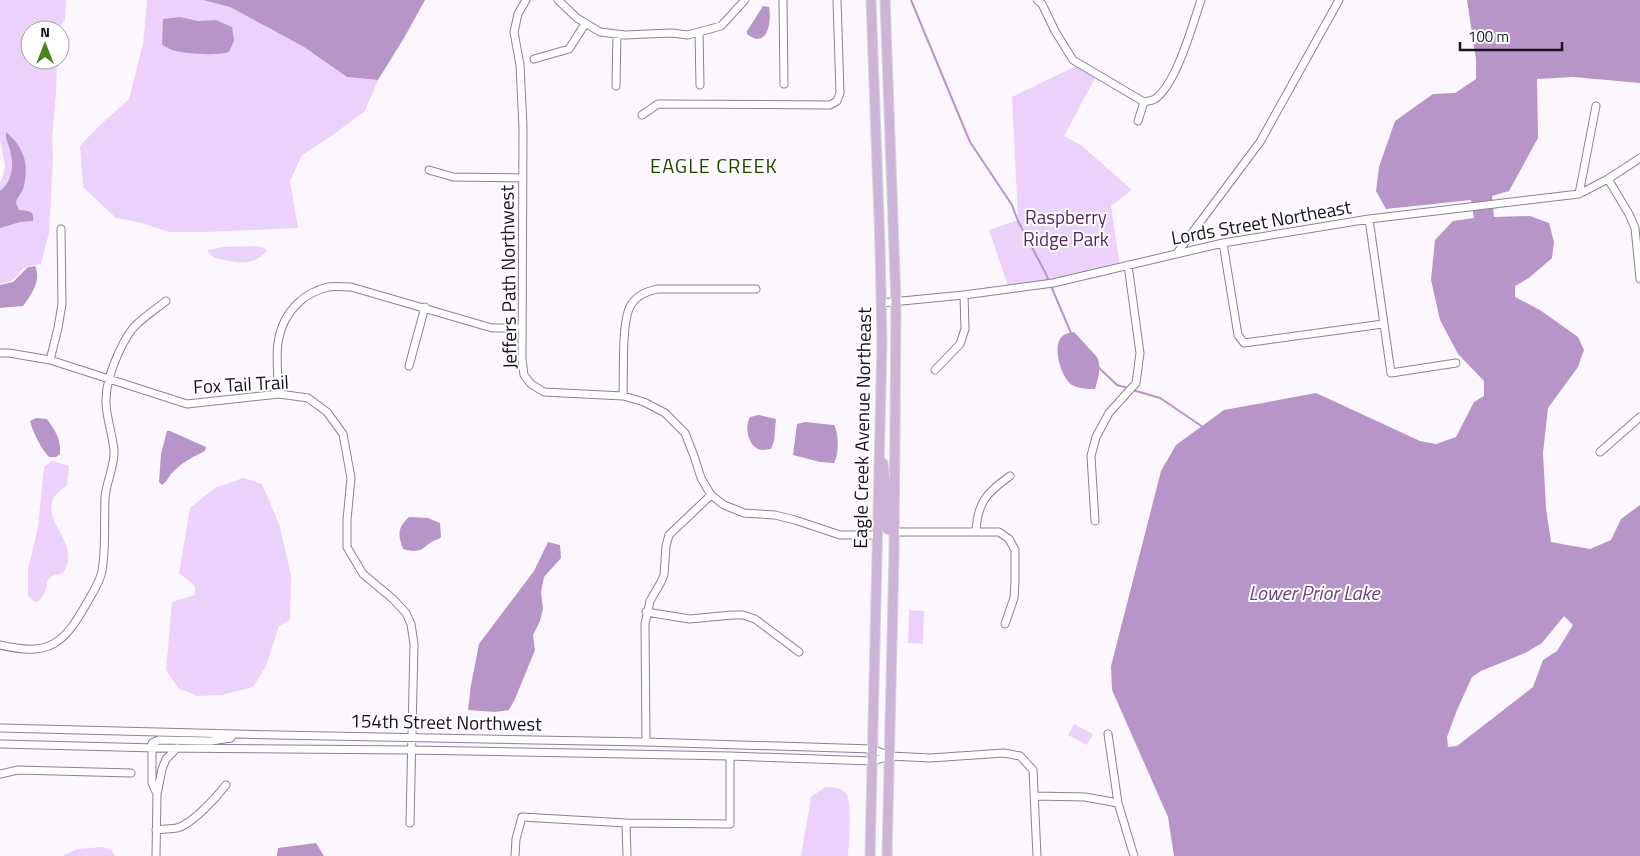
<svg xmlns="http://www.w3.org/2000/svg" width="1640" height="856" viewBox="0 0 1640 856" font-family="'Titillium Web',sans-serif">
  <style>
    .green { fill: #ecd2fa }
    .water { fill: #b895c9; fill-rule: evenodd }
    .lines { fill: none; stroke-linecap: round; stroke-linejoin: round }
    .stream { stroke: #b895c9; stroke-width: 2 }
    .minor-casing { stroke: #8d8193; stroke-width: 9 }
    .major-casing { stroke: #d5d5d6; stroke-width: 11 }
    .minor { stroke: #fff; stroke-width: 7 }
    .major { stroke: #cbb4d7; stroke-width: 9 }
    .labels { text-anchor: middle; stroke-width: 4; stroke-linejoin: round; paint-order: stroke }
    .park-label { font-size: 19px; fill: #532766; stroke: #fff }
    .street-label { font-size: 19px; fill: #18131a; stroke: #fff }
    .neighbourhood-label { font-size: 20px; letter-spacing: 1px; fill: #204300; stroke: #fff }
    .water-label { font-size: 20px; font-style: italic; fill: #6e4283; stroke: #fff }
  </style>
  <rect width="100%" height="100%" fill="#fcf6fe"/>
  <!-- green -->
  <path class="green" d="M 0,0 L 66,0 L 65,19 L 58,30 L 30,30 L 30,60 L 57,60 L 56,94 L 52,138 L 53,157 L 49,233 L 41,264 C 37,265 32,265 28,266 C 16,270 19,283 0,283 L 0,183 L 3,175 L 5,166 L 0,139 Z
    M 147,0 L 203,0 L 230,7 L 304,47 L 347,77 L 378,80 L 365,111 L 330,137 L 302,155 L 290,181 L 298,228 L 206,232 L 169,232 L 142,223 L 116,218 L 83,187 L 80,146 L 98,127 L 129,99 L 143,44 Z
    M 1076,66 L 1095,78 L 1064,136 L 1081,145 L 1132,190 L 1111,206 L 1120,267 L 1009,289 L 989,230 L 1018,220 L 1012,97 Z
    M 256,246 L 265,248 L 267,251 C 251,267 239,263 220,259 L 215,258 L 208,252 L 208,250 L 223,247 Z
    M 52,461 L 69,466 L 67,485 C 62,489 55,494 53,499 C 43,525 82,544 63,573 C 40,577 51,586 42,597 C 41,600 38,601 35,602 L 28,596 L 28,570 L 38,527 L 44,467 Z
    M 243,478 L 262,484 L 279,524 L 291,575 L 290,620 L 279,626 L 266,666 L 253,687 L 222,695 L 197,696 L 178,688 L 166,670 L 172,602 L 195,595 L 195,586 L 179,573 L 190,508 L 215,488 Z
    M 909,610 L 924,611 L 923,644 L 908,643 Z
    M 1074,724 L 1093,734 L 1087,745 L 1068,735 Z
    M 825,787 C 834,787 842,787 847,795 C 852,805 849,843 848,856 L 801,856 L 811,797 Z
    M 103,847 L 111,850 L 115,856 L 62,856 L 77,849 Z"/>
  <!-- water -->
  <path class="water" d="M 203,0 L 425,0 L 404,38 L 378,80 L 347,77 L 304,47 L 230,7 Z
    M 1467,0 L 1640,0 L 1640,83 L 1573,77 L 1537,79 L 1538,138 L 1509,191 L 1492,196 L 1494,217 L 1530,216 L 1549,223 L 1554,242 L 1552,258 L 1529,278 L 1515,286 L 1515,297 L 1540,310 L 1578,337 L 1584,350 L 1578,367 L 1548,408 L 1543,453 L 1546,508 L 1551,542 L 1590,549 L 1611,540 L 1621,519 L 1640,505 L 1640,856 L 1174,856 L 1168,817 L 1112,690 L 1111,666 L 1161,471 L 1176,445 L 1224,410 L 1316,393 L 1420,441 L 1436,444 L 1456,437 L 1474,402 L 1484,396 L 1484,381 L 1458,354 L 1440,320 L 1431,280 L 1435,240 L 1453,221 L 1474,218 L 1471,200 L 1386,209 L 1376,191 L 1379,167 L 1395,121 L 1433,94 L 1455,93 L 1476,79 L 1476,59 ZM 1564,616 L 1573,625 L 1557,651 L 1543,660 L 1533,687 L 1457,746 L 1448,747 L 1447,737 L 1457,710 L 1472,677 L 1481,671 L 1525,653 L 1542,643 Z
    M 763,6 L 769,7 C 771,16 770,38 758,39 C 754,39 750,36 747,34 L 747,31 Z
    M 180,17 L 198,21 L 216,20 L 232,27 L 234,41 L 229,52 C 216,56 186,54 172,50 C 169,49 165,46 162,45 L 163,19 Z
    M 6,132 C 24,147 30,165 23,189 C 21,194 17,197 16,203 L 19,210 C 27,211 35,210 33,221 L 20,222 L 0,228 L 0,191 C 11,183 14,167 11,155 C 10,146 5,141 6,132 Z
    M 35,266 C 42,280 31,295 23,306 L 0,308 L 0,285 L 13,282 L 28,267 Z
    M 1074,332 L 1097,357 C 1102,367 1098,379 1095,389 C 1087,389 1079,389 1072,385 C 1062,379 1053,350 1060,339 C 1063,334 1068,333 1074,332 Z
    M 759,415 L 776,419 L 774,441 L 771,449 C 768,449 765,450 762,450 C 748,449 744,427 750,417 Z
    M 36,418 L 47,419 C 56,432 61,439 60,454 L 56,457 L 49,457 C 41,449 33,432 30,421 Z
    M 805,422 L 834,425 C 839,433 839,455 834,463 L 820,462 L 793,455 L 797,424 Z
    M 167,431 L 170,431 L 206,447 L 205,451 C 193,457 182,462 172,473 C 168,477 167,482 162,485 L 159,482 L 161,454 Z
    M 409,517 L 428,518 L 440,523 L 441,537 L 439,539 C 424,542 426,556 403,549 C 398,535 397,528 409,517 Z
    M 548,542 L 560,545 L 561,558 L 544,577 L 541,592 L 543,609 L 540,621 L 533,635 L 535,650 L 515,699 L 509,710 L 495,712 L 468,710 L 471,685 L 479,644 L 534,571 Z
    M 316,843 L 324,856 L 277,856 L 278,848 Z"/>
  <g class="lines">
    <!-- stream -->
    <path class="stream" d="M 911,0 L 970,142 L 1012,205 L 1018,221 L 1045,272 L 1071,333
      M 1098,367 L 1117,385 L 1128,388
      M 1133,390 L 1160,398 L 1203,427"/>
    <!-- minor casing -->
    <g class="minor-casing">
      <path id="minor" d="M 526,0 L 518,14 L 514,32 L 520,65 L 523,127 L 522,359 L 524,375 L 531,384 L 544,392 L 623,396 L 644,402 L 665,413 L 685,433 L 694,456 L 701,478 L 711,495 L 724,505 L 744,513 L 775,515 L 795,520 L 840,535 L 877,535
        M 558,0 L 577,18 L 600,32 L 625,35 L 672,33 L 688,35 L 721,26 L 745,0
        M 783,0 L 784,84
        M 1037,0 L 1042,4 L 1055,31 L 1073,60 L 1144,102
        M 699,32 L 700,85
        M 534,59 L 569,49 L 585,24
        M 616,86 L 617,34
        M 642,115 L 658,104 L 830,105 L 837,101 L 840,93 L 837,0
        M 1138,121 L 1144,102 C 1147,101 1152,101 1155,99 C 1177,83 1192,26 1201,0
        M 429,170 L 453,177 L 523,178
        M 1608,179 L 1629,214 L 1635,228 L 1640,279
        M 1579,194 L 1596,106
        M 1369,219 L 1391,373 L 1456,363
        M 1223,243 L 1238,335 L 1244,343 L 1383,324
        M 1177,253 L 1260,142 L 1339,0
        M 881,303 L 964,295 L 1053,283 L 1223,243 L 1369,219 L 1579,194 L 1608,179 L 1640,158
        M 0,353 L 9,353 L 50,360 L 187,404 L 279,394 L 308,398 L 327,412 L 343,434 L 351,478 L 347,520 L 347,547 L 363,574 L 393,599 L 406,613 L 411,624 L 414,644 L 410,823
        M 50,360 L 58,328 L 62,304 L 61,229
        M 409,366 L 425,307
        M 935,370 L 960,344 L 965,329 L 964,295
        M 279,394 C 277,361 271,329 298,303 C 306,295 316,290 328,287 C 335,286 344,287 351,287 L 492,328 L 522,328
        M 623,396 C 624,376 621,320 631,305 C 637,295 646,292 657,289 L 756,289
        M 1600,452 L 1640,417
        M 1095,521 L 1091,456 L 1096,437 L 1109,413 L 1136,383 L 1140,353 L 1128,265
        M 894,532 L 999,532 L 1009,539 L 1015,550 L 1015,581 L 1014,598 L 1005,624
        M 976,532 C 977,503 987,492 1010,476
        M 646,612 L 690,619 L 732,615 L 743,615 L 755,619 L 799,652
        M 0,645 C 50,657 64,644 88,601 C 93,592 100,582 102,571 C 106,547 104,522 105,498 C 106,482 115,466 114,450 C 111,424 101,407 109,379 C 113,364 125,335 136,325 C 145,316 156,309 166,301
        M 0,728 L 277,735 L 646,742 L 872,749 L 889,756
        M 1108,734 L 1118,803 L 1134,856
        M 646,742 L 645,624 L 650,601 L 661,582 L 664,575 L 666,546 L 669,535 L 711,495
        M 0,744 L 156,748 L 412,750 L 730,756 L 872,761 L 890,756 L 930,758 L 1004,753 L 1020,756 L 1033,770 L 1037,856
        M 0,774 L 18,770 L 131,773
        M 157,794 L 152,783 L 152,743 L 159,740 L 211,741 L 231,738
        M 1035,796 L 1085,797 L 1118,803
        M 626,823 L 627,856
        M 156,830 C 163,829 170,829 177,828 C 192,824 216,798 226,785
        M 156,856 L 157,794 L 162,769 L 166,759 L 177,748
        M 515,856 L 516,839 L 522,817 L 626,823 L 730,824 L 730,756"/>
    </g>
    <!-- major casing -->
    <g class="major-casing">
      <path id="major" d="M 885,0 L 896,302 L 894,555 L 887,856
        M 883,463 L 886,487 L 886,525 L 887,529 L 894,532
        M 870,856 L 882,341 L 880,245 L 871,0"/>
    </g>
    <!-- minor -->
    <use href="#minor" class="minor"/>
    <!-- major -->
    <use href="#major" class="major"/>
  </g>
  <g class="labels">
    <!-- park labels -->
    <g class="park-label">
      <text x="1066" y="224">Raspberry<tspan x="1066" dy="22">Ridge Park</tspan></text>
    </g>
    <!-- street labels -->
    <g class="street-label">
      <text transform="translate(1261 222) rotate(-10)" y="7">Lords Street Northeast</text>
      <text transform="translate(508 277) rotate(-91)" y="7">Jeffers Path Northwest</text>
      <text transform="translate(241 384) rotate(-3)" y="7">Fox Tail Trail</text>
      <text transform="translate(862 428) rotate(-89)" y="7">Eagle Creek Avenue Northeast</text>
      <text transform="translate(446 722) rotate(1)" y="7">154th Street Northwest</text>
    </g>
    <!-- neighbourhood labels -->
    <g class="neighbourhood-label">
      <text x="714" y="173">EAGLE CREEK</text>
    </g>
    <!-- water labels -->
    <g class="water-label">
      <text x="1314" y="600">Lower Prior Lake</text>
    </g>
  </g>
  <!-- north arrow -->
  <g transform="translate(45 45)"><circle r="24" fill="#ffffff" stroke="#a3a1a3"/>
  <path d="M0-4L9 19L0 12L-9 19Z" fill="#4b831d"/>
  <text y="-8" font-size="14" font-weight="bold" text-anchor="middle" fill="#18131a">N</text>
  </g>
  <!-- scale -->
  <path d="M1460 42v8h102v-8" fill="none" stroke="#18131a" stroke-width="2.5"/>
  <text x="1468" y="42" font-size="15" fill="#18131a" stroke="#ffffff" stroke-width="4" paint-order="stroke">100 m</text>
</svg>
